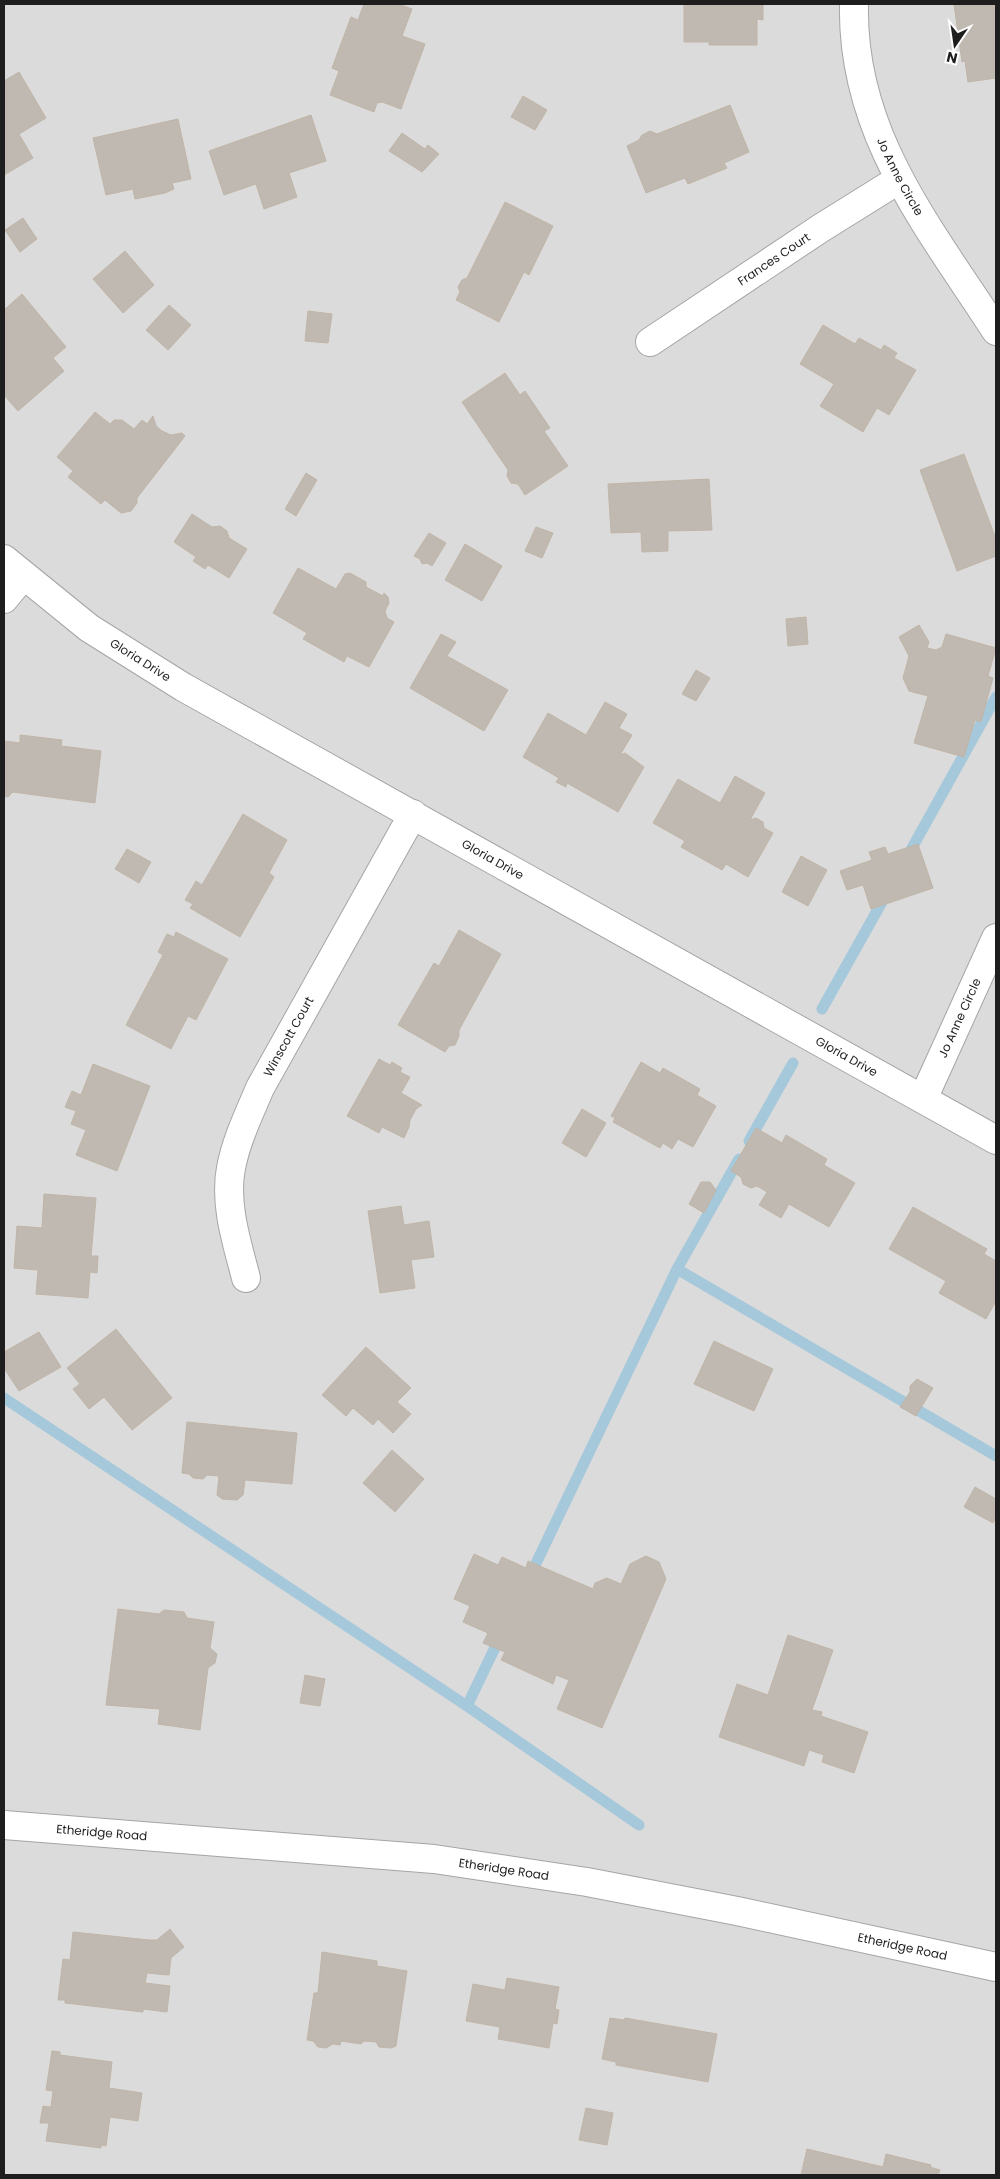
<svg xmlns="http://www.w3.org/2000/svg" width="1000" height="2179" viewBox="0 0 1000 2179" font-family="Poppins,sans-serif">
  <style>
    .residential { fill: #dcdbdb }
    .lines { fill: none; stroke-linecap: round; stroke-linejoin: round }
    .stream { stroke: #a5c8db; stroke-width: 11 }
    .building { fill: #bfb9b1; stroke: #c0b5a7 }
    .street-casing { stroke: #a5a5a5; stroke-width: 30 }
    .street { stroke: #fff; stroke-width: 28 }
    .labels { text-anchor: middle; stroke-width: 4.5; stroke-linejoin: round; paint-order: stroke }
    .street-label { font-size: 12px; fill: #1e1e1e; stroke: #fff }
  </style>
  <rect width="100%" height="100%" fill="#efede4"/>
  <!-- residential -->
  <path class="residential" d="M 4,4 L 996,4 L 996,2175 L 4,2175 Z"/>
  <g class="lines">
    <!-- stream -->
    <path class="stream" d="M 907,857 L 996,697
      M 822,1009 L 887,893
      M 749,1141 L 793,1063
      M 677,1269 L 996,1456
      M 4,1398 L 467,1706 L 639,1825
      M 529,1578 L 677,1269 L 739,1159
      M 467,1706 L 501,1635"/>
  </g>
  <!-- building -->
  <path class="building" d="M 364,4 L 398,4 L 412,9 L 402,36 L 425,44 L 401,109 L 382,102 L 377,103 L 374,112 L 330,95 L 339,71 L 332,68 L 351,17 L 358,20 Z
    M 684,4 L 763,4 L 763,20 L 757,19 L 757,45 L 709,45 L 709,42 L 684,42 Z
    M 954,4 L 996,4 L 996,78 L 968,82 L 965,61 L 962,62 Z
    M 19,72 L 46,118 L 19,134 L 33,158 L 4,175 L 4,81 Z
    M 523,96 L 547,110 L 535,130 L 511,117 Z
    M 730,105 L 749,152 L 724,163 L 727,168 L 688,184 L 685,178 L 646,193 L 627,146 L 639,140 L 642,135 L 650,131 L 657,134 Z
    M 311,115 L 326,161 L 289,173 L 297,197 L 264,209 L 256,184 L 224,195 L 209,151 Z
    M 178,119 L 191,179 L 172,183 L 174,189 L 165,193 L 135,199 L 133,189 L 106,195 L 93,138 Z
    M 402,133 L 425,149 L 428,145 L 439,154 L 422,172 L 389,151 Z
    M 505,202 L 553,226 L 529,275 L 524,272 L 499,322 L 456,300 L 460,292 L 458,287 L 462,280 L 467,278 Z
    M 23,218 L 37,239 L 20,252 L 5,230 Z
    M 125,251 L 154,285 L 123,313 L 93,279 Z
    M 22,294 L 66,347 L 53,358 L 64,371 L 18,411 L 4,395 L 4,310 Z
    M 169,305 L 191,325 L 168,350 L 146,330 Z
    M 308,311 L 332,314 L 328,343 L 305,341 Z
    M 823,325 L 855,344 L 859,338 L 881,350 L 884,345 L 897,353 L 894,358 L 916,370 L 889,415 L 877,408 L 863,432 L 820,406 L 834,384 L 800,364 Z
    M 505,373 L 520,395 L 525,391 L 550,428 L 544,431 L 568,466 L 525,495 L 518,484 L 511,483 L 507,476 L 508,470 L 462,402 Z
    M 95,412 L 110,424 L 114,420 L 122,420 L 134,429 L 142,420 L 147,424 L 153,416 L 156,426 L 162,431 L 171,435 L 182,433 L 185,436 L 137,498 L 137,503 L 131,511 L 121,513 L 105,500 L 101,504 L 68,477 L 73,471 L 57,457 Z
    M 964,454 L 996,539 L 996,556 L 957,571 L 920,470 Z
    M 306,473 L 317,480 L 296,516 L 285,509 Z
    M 709,479 L 712,530 L 668,531 L 668,551 L 642,552 L 641,532 L 611,533 L 608,484 Z
    M 192,514 L 212,527 L 220,526 L 227,531 L 229,538 L 247,549 L 229,578 L 208,565 L 205,569 L 193,561 L 196,557 L 174,542 Z
    M 536,527 L 553,533 L 542,558 L 525,551 Z
    M 429,533 L 446,543 L 432,566 L 427,563 L 422,564 L 420,559 L 414,556 Z
    M 465,544 L 502,566 L 482,601 L 445,580 Z
    M 298,568 L 336,589 L 345,574 L 350,573 L 366,582 L 366,587 L 383,596 L 384,593 L 388,597 L 389,603 L 385,611 L 387,618 L 394,622 L 369,667 L 347,656 L 344,662 L 303,639 L 307,633 L 273,613 Z
    M 806,617 L 808,644 L 788,646 L 786,619 Z
    M 919,625 L 929,642 L 927,648 L 936,650 L 942,647 L 946,634 L 996,648 L 988,676 L 993,678 L 981,722 L 975,720 L 964,757 L 914,743 L 928,696 L 909,691 L 903,678 L 909,656 L 899,637 Z
    M 441,634 L 456,642 L 447,656 L 508,690 L 484,731 L 410,688 Z
    M 696,670 L 710,678 L 696,701 L 682,694 Z
    M 605,702 L 627,714 L 619,728 L 632,735 L 620,755 L 625,753 L 644,767 L 618,812 L 567,783 L 566,787 L 556,782 L 559,778 L 523,757 L 548,713 L 586,735 Z
    M 20,735 L 62,740 L 61,746 L 101,751 L 95,803 L 13,792 L 8,797 L 4,796 L 4,741 L 20,743 Z
    M 735,776 L 765,793 L 750,820 L 756,818 L 763,822 L 764,828 L 773,833 L 748,877 L 726,864 L 722,870 L 681,847 L 685,841 L 653,823 L 678,779 L 720,803 Z
    M 243,814 L 287,840 L 269,873 L 274,877 L 240,937 L 190,908 L 193,904 L 185,900 L 196,881 L 202,885 Z
    M 918,844 L 933,888 L 871,909 L 863,885 L 847,890 L 840,871 L 872,860 L 869,852 L 885,847 L 888,854 Z
    M 127,849 L 151,862 L 139,883 L 115,869 Z
    M 801,856 L 827,870 L 808,906 L 782,892 Z
    M 459,930 L 501,954 L 459,1030 L 459,1036 L 455,1045 L 449,1046 L 445,1052 L 398,1025 L 434,963 L 439,966 Z
    M 176,932 L 228,959 L 196,1020 L 188,1016 L 171,1049 L 126,1025 L 163,955 L 158,952 L 167,934 L 174,937 Z
    M 379,1059 L 390,1065 L 392,1062 L 402,1068 L 400,1072 L 410,1077 L 401,1093 L 422,1105 L 416,1109 L 410,1120 L 409,1127 L 404,1138 L 382,1127 L 379,1133 L 347,1116 Z
    M 641,1062 L 660,1073 L 663,1068 L 700,1089 L 697,1095 L 716,1106 L 693,1147 L 678,1139 L 672,1149 L 663,1143 L 660,1148 L 613,1122 L 615,1118 L 611,1116 Z
    M 93,1064 L 150,1086 L 117,1171 L 76,1155 L 86,1130 L 71,1124 L 76,1111 L 65,1107 L 72,1091 L 81,1095 Z
    M 582,1109 L 606,1123 L 586,1157 L 562,1143 Z
    M 756,1128 L 782,1143 L 786,1135 L 827,1159 L 824,1165 L 855,1183 L 829,1227 L 789,1204 L 781,1218 L 759,1205 L 767,1192 L 757,1186 L 751,1188 L 743,1184 L 741,1177 L 731,1171 Z
    M 701,1182 L 710,1182 L 716,1190 L 704,1213 L 689,1204 Z
    M 44,1194 L 96,1198 L 91,1256 L 98,1256 L 97,1273 L 90,1272 L 88,1298 L 36,1294 L 38,1270 L 14,1268 L 17,1226 L 42,1228 Z
    M 401,1206 L 404,1225 L 429,1221 L 434,1257 L 411,1260 L 415,1288 L 380,1293 L 368,1211 Z
    M 913,1207 L 987,1249 L 984,1254 L 996,1261 L 996,1301 L 986,1319 L 939,1293 L 946,1281 L 889,1249 Z
    M 116,1329 L 172,1398 L 132,1430 L 104,1397 L 89,1409 L 73,1389 L 80,1384 L 67,1368 Z
    M 39,1332 L 61,1367 L 19,1391 L 4,1368 L 4,1352 Z
    M 714,1341 L 773,1369 L 754,1411 L 694,1384 Z
    M 366,1347 L 411,1388 L 397,1402 L 411,1414 L 393,1433 L 378,1419 L 373,1425 L 353,1408 L 346,1416 L 322,1395 Z
    M 917,1379 L 933,1388 L 916,1416 L 900,1407 L 910,1392 L 910,1386 Z
    M 187,1422 L 297,1433 L 292,1484 L 245,1480 L 243,1495 L 237,1500 L 222,1499 L 217,1495 L 219,1476 L 207,1475 L 203,1479 L 193,1478 L 189,1474 L 182,1473 Z
    M 392,1450 L 424,1479 L 395,1512 L 363,1483 Z
    M 975,1487 L 996,1499 L 996,1517 L 993,1523 L 964,1507 Z
    M 474,1554 L 498,1565 L 502,1557 L 526,1568 L 528,1561 L 593,1589 L 595,1583 L 607,1578 L 621,1584 L 630,1564 L 646,1556 L 659,1562 L 666,1579 L 602,1728 L 557,1709 L 569,1680 L 556,1675 L 553,1684 L 501,1660 L 505,1652 L 483,1643 L 488,1633 L 463,1622 L 470,1606 L 454,1599 Z
    M 118,1609 L 159,1614 L 164,1610 L 184,1612 L 187,1618 L 214,1622 L 210,1648 L 217,1654 L 215,1663 L 208,1668 L 200,1730 L 158,1724 L 160,1709 L 106,1705 Z
    M 788,1635 L 833,1650 L 812,1710 L 822,1712 L 821,1716 L 868,1732 L 854,1773 L 822,1762 L 824,1755 L 809,1750 L 804,1766 L 719,1737 L 737,1684 L 768,1695 Z
    M 305,1675 L 325,1679 L 320,1706 L 300,1703 Z
    M 170,1929 L 184,1947 L 171,1958 L 169,1975 L 147,1973 L 145,1983 L 170,1986 L 167,2012 L 143,2009 L 143,2012 L 65,2003 L 65,2000 L 58,2000 L 63,1959 L 70,1960 L 73,1932 L 149,1940 L 157,1940 Z
    M 322,1952 L 377,1961 L 377,1966 L 407,1971 L 396,2046 L 391,2048 L 379,2047 L 376,2042 L 364,2041 L 361,2044 L 341,2041 L 340,2045 L 333,2044 L 326,2048 L 318,2047 L 313,2041 L 307,2040 L 314,1993 L 318,1993 Z
    M 507,1978 L 559,1987 L 555,2009 L 559,2010 L 557,2024 L 553,2023 L 549,2048 L 498,2039 L 500,2027 L 466,2021 L 473,1984 L 505,1990 Z
    M 610,2018 L 624,2020 L 625,2018 L 717,2034 L 708,2082 L 616,2065 L 616,2062 L 602,2059 Z
    M 52,2051 L 60,2052 L 60,2055 L 112,2062 L 109,2088 L 142,2093 L 138,2121 L 110,2117 L 106,2146 L 101,2145 L 101,2148 L 46,2141 L 49,2123 L 40,2123 L 43,2106 L 51,2107 L 53,2091 L 46,2090 Z
    M 586,2108 L 613,2113 L 607,2145 L 579,2140 Z
    M 807,2149 L 883,2167 L 886,2154 L 931,2165 L 930,2167 L 940,2170 L 938,2175 L 801,2175 Z"/>
  <g class="lines">
    <!-- street casing -->
    <g class="street-casing">
      <g id="street">
        <path id="s1" d="M 854,4 C 851,134 929,227 996,331"/>
        <path id="s2" d="M 650,342 L 821,228 L 898,180"/>
        <path id="s3" d="M 4,559 L 89,628 L 183,687 L 996,1140"/>
        <path d="M 4,599 L 23,576"/>
        <path id="s4" d="M 923,1099 L 996,938"/>
        <path id="s5" d="M 246,1278 C 237,1243 224,1204 231,1168 C 236,1141 249,1114 260,1088 L 413,814"/>
        <path id="s6" d="M 4,1825 L 434,1859 L 587,1882 L 737,1911 L 996,1967"/>
      </g>
    </g>
    <!-- street -->
    <use href="#street" class="street"/>
  </g>
  <g class="labels">
    <!-- street labels -->
    <g class="street-label">
      <text dy="4" stroke="none"><textPath href="#s1" startOffset="181">Jo Anne Circle</textPath></text>
      <text dy="4" stroke="none"><textPath href="#s2" startOffset="149">Frances Court</textPath></text>
      <text dy="4" stroke="none"><textPath href="#s3" startOffset="170">Gloria Drive</textPath></text>
      <text dy="4" stroke="none"><textPath href="#s3" startOffset="575">Gloria Drive</textPath></text>
      <text dy="4" stroke="none"><textPath href="#s4" startOffset="89">Jo Anne Circle</textPath></text>
      <text dy="4" stroke="none"><textPath href="#s5" startOffset="256">Winscott Court</textPath></text>
      <text dy="4" stroke="none"><textPath href="#s3" startOffset="980">Gloria Drive</textPath></text>
      <text dy="4" stroke="none"><textPath href="#s6" startOffset="98">Etheridge Road</textPath></text>
      <text dy="4" stroke="none"><textPath href="#s6" startOffset="502">Etheridge Road</textPath></text>
      <text dy="4" stroke="none"><textPath href="#s6" startOffset="908">Etheridge Road</textPath></text>
    </g>
  </g>
  <!-- border -->
  <rect width="1000" height="2179" fill="none" stroke="#1e1e1e" stroke-width="10"/>
  <!-- north arrow -->
  <g transform="translate(955 45) rotate(193)" stroke="#ffffff" stroke-width="4" paint-order="stroke">
  <path d="M0-4L9 19L0 12L-9 19Z" fill="#1e1e1e"/>
  <text y="-8" font-size="14" font-weight="bold" text-anchor="middle" fill="#1e1e1e">N</text>
  </g>
</svg>
